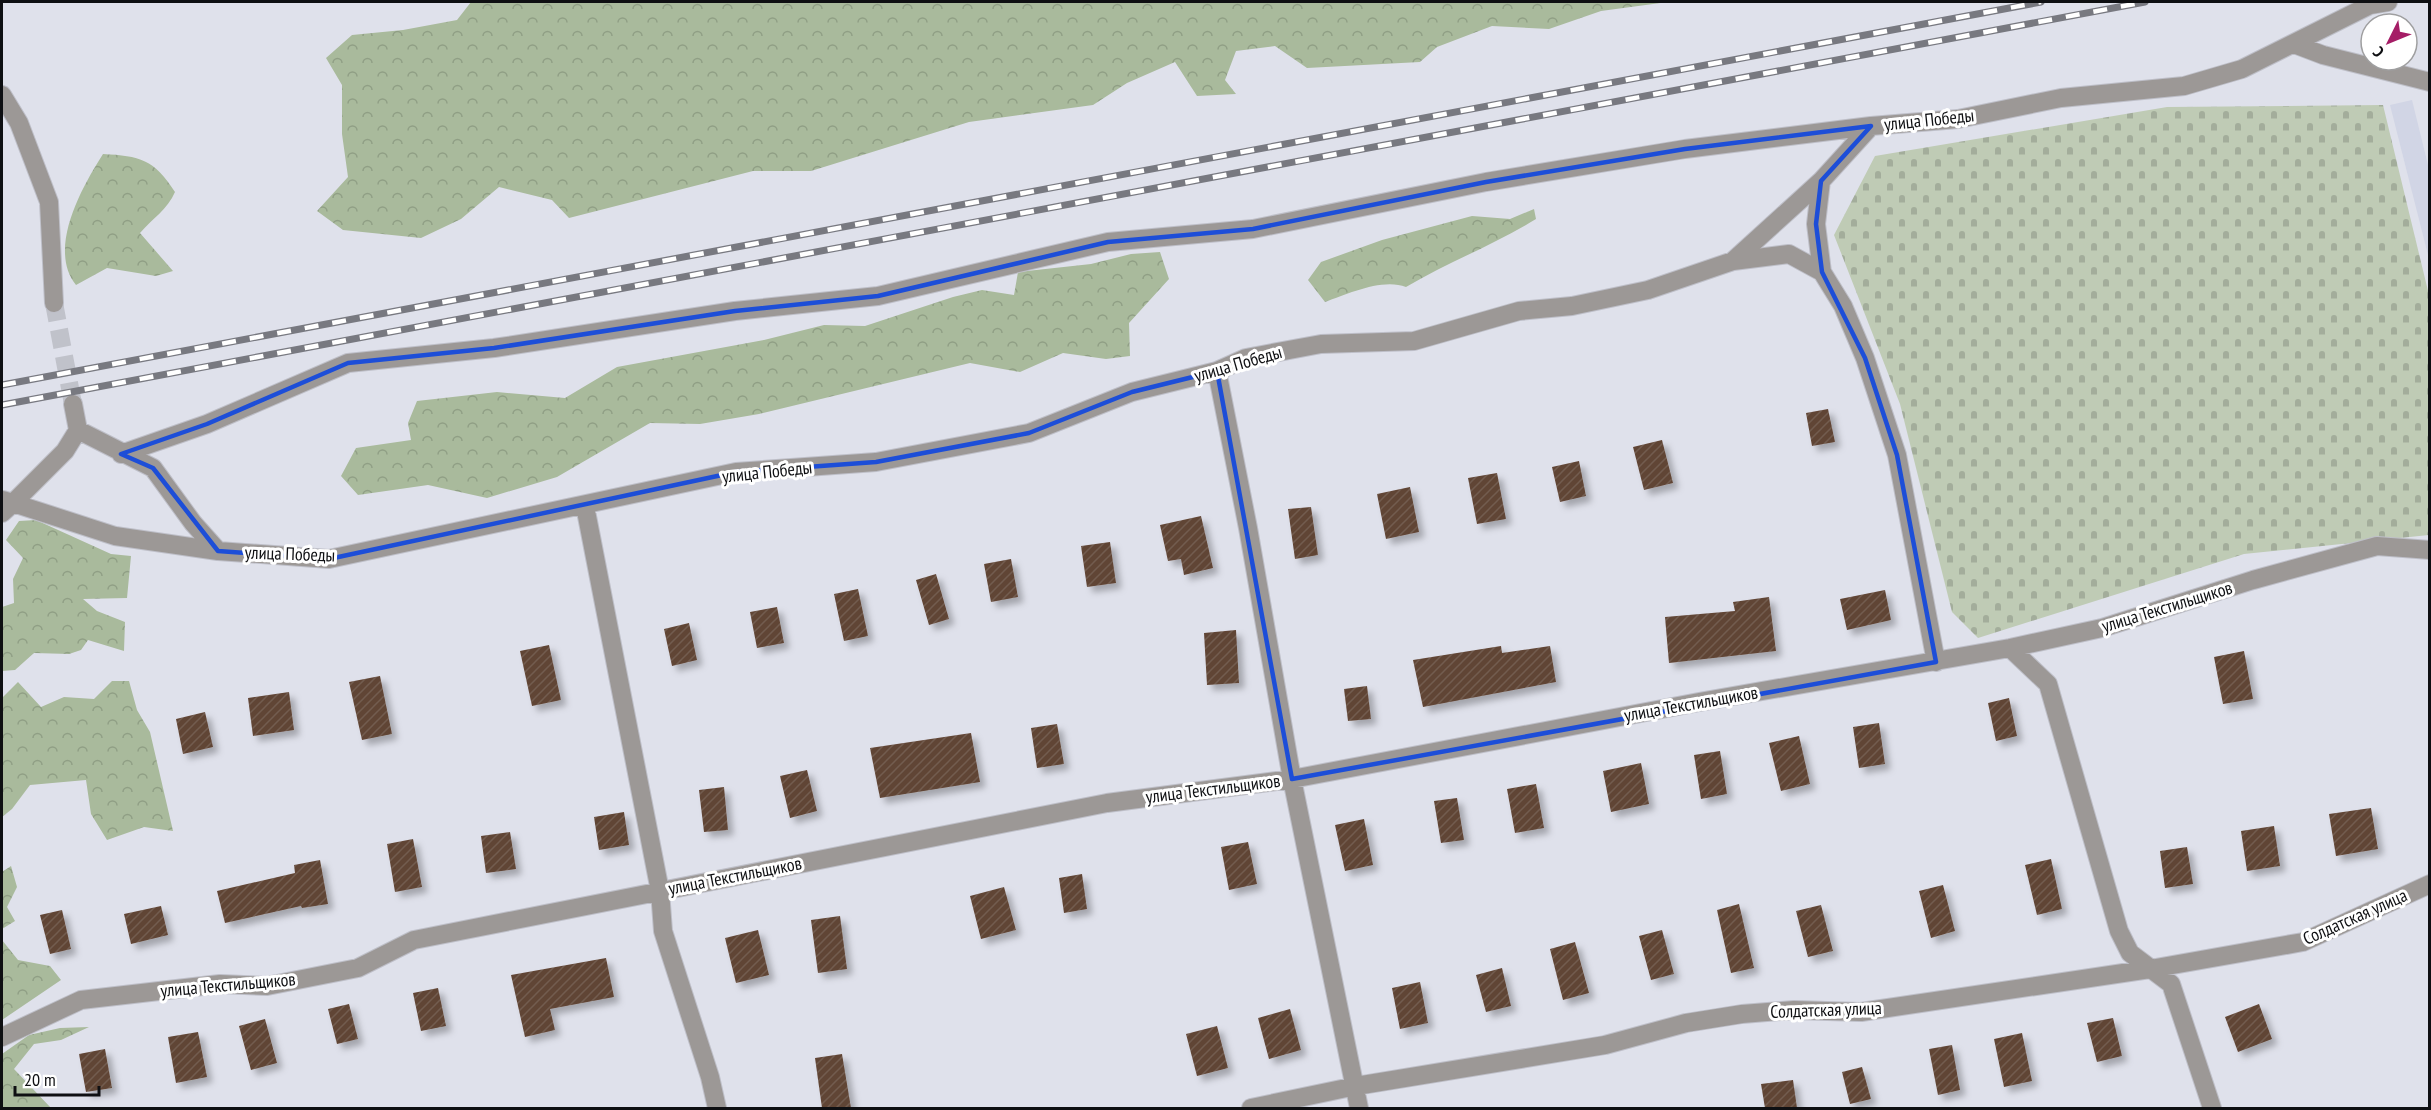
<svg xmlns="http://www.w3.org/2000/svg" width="2431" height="1110" viewBox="0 0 2431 1110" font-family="'PT Sans Narrow',sans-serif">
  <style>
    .built { fill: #d1d5e5 }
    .forest { fill: url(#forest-crowns) }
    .cemetery { fill: url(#cemetery-stones) }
    .building { fill: url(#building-hatch); filter: url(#shadow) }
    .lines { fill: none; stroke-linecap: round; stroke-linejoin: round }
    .minor-tunnel { stroke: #c0c2ca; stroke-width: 18; stroke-dasharray: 18 9; stroke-linecap: butt }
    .minor-casing { stroke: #bebfc8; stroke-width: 20 }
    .minor { stroke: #9c9896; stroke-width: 18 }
    .rail-casing { stroke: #787980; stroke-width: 7 }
    .rail { stroke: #fff; stroke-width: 4.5; stroke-dasharray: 14; stroke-linecap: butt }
    .marked { fill: none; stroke: #1d4ed8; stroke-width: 4.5; stroke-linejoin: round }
    .labels { text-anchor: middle; stroke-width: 6; stroke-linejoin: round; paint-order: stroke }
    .street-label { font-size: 18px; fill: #0e0f12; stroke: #fff }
  </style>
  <defs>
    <pattern id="forest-crowns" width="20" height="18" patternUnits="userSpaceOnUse" patternTransform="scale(1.5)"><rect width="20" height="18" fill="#a9ba9c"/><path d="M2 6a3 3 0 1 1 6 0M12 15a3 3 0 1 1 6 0" fill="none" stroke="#909f85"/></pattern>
    <pattern id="cemetery-stones" width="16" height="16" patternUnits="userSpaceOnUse" patternTransform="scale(1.5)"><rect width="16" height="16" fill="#bfcbb5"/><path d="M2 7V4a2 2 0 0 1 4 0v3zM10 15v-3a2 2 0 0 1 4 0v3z" fill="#a3ad9b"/></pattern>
    <pattern id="building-hatch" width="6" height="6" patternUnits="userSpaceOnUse" patternTransform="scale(1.5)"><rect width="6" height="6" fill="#614535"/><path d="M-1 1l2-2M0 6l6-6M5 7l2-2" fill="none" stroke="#725c4f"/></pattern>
    <filter id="shadow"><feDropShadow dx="5.5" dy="5.5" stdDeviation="3" flood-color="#0004"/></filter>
  </defs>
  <rect width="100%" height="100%" fill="#dfe1eb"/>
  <!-- built -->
  <path class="built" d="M 2412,100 L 2429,169 L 2429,259 L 2390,105 Z"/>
  <!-- forest -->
  <path class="forest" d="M 471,2 L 1668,2 L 1601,11 L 1549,29 L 1492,26 L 1437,47 L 1420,62 L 1307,68 L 1275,46 L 1236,51 L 1225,80 L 1236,94 L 1197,96 L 1175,62 L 1127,83 L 1093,105 L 969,122 L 811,171 L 753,171 L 569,218 L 552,200 L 499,187 L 461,219 L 421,238 L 343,230 L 317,211 L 348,177 L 342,134 L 342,85 L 326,58 L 352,35 L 403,30 L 457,20 Z
    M 103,154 C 140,156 154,159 175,192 C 168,209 152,219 140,233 L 173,271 L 156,276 L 107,268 L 76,285 C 47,249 82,187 103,154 Z
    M 1534,209 L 1536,219 C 1494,245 1448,262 1406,287 C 1382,278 1348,294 1325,302 L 1308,280 L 1321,262 L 1382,240 L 1472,216 L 1510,219 Z
    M 1160,252 L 1169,279 L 1129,323 L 1130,356 L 1106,359 L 1063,353 L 1020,372 L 970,363 L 759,414 L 700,424 L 650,423 L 557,477 L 487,498 L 428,485 L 358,495 L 341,476 L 356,448 L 411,440 L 408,423 L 417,401 L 497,392 L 565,398 L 617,367 L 764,340 L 824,325 L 865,326 L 953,297 L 982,290 L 1014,295 L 1018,272 L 1091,264 L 1131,254 Z
    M 36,520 L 111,554 L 131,556 L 127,598 L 83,599 L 97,611 L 125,622 L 124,651 L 88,640 L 81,650 L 69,654 L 34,653 L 15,670 L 2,671 L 2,607 L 14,603 L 13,579 L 23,558 L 6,540 L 19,521 Z
    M 112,681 L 129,681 L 137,710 L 150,732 L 173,831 L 144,827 L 107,840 L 91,814 L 86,780 L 30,785 L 12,809 L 2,817 L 2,698 L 18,682 L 41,707 L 64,697 L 94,699 Z
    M 11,866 L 17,887 L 7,907 L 15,921 L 2,929 L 2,872 Z
    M 2,940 L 18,960 L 50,966 L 61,980 L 2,1020 Z
    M 89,1027 L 61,1040 L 34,1044 L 14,1069 L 51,1108 L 2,1108 L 2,1054 L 29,1035 L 60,1028 Z"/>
  <!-- cemetery -->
  <path class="cemetery" d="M 2383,105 L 2429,295 L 2429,535 L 2244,554 L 1978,638 L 1952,612 L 1900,404 L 1834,235 L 1875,156 L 2167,107 Z"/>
  <!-- building -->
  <path class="building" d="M 1828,409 L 1835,442 L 1812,446 L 1806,413 Z
    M 1662,440 L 1673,483 L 1644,490 L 1633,447 Z
    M 1579,461 L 1586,496 L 1560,502 L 1552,467 Z
    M 1497,473 L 1506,519 L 1477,524 L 1468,478 Z
    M 1410,487 L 1419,532 L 1386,539 L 1377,494 Z
    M 1311,507 L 1318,555 L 1295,559 L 1288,509 Z
    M 1201,516 L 1213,568 L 1184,575 L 1181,559 L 1168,561 L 1160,525 Z
    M 1110,542 L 1116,583 L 1087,587 L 1081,546 Z
    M 1011,559 L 1018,597 L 991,602 L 984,564 Z
    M 936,574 L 949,619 L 929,625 L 916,580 Z
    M 858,589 L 868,636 L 844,641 L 834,594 Z
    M 1885,590 L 1891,620 L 1847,630 L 1840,599 Z
    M 1769,597 L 1776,651 L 1669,663 L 1665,617 L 1735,611 L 1733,602 Z
    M 777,607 L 784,643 L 757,648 L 750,612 Z
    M 689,623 L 697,660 L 672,666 L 664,629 Z
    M 1236,630 L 1239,683 L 1207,685 L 1204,633 Z
    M 549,645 L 561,700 L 532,706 L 520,651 Z
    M 1501,646 L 1502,653 L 1550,646 L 1556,682 L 1423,707 L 1413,660 Z
    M 2244,651 L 2253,699 L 2223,704 L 2214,657 Z
    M 380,676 L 392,734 L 362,740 L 349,682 Z
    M 1367,686 L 1371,719 L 1348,721 L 1344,689 Z
    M 289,692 L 294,730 L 253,736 L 248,698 Z
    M 2009,698 L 2017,736 L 1996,741 L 1988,703 Z
    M 205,712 L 213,747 L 183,754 L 176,719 Z
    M 1879,723 L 1885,764 L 1859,768 L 1853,727 Z
    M 1057,724 L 1064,764 L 1037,768 L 1031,728 Z
    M 971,733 L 980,782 L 880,798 L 870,748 Z
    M 1799,736 L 1810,784 L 1781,791 L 1769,743 Z
    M 1720,751 L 1727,794 L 1701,799 L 1694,755 Z
    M 1641,763 L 1649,804 L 1611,812 L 1603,771 Z
    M 807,770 L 817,811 L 790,818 L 780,776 Z
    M 1536,784 L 1544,828 L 1515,833 L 1507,789 Z
    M 724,787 L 728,830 L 704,832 L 699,790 Z
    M 1457,798 L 1464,840 L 1441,843 L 1434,801 Z
    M 2371,808 L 2378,849 L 2336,856 L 2329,814 Z
    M 624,812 L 629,845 L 599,850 L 594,817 Z
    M 1364,819 L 1373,865 L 1345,871 L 1335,825 Z
    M 2274,826 L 2280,866 L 2247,871 L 2241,831 Z
    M 510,832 L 516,869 L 486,873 L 481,836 Z
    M 413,839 L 422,887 L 395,892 L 387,844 Z
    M 1248,842 L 1257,884 L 1229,890 L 1221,847 Z
    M 2187,847 L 2193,884 L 2165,888 L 2160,851 Z
    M 2051,859 L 2062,909 L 2037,915 L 2025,865 Z
    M 320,860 L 328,904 L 302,908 L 301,906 L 225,923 L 217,891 L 295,873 L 294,865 Z
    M 1082,874 L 1087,909 L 1064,913 L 1059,878 Z
    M 1943,885 L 1955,931 L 1931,938 L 1919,891 Z
    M 1004,887 L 1016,930 L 981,939 L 970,896 Z
    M 1739,904 L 1754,968 L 1731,973 L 1717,910 Z
    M 1821,905 L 1833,951 L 1808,957 L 1796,911 Z
    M 161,906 L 168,935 L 131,944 L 124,914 Z
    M 62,910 L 71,949 L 50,954 L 40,915 Z
    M 840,916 L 847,969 L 818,973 L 811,920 Z
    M 758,930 L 769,975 L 736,983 L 725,938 Z
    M 1662,930 L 1674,974 L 1651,980 L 1639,936 Z
    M 1575,942 L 1589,993 L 1563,1000 L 1550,949 Z
    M 606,958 L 614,997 L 550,1009 L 555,1030 L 525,1037 L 511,975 Z
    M 1502,968 L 1511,1006 L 1486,1012 L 1476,975 Z
    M 1420,982 L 1428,1023 L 1400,1029 L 1392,988 Z
    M 438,988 L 446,1026 L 421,1031 L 413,993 Z
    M 349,1004 L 358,1039 L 337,1044 L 328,1009 Z
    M 2259,1004 L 2272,1039 L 2238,1052 L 2225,1017 Z
    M 1290,1009 L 1301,1050 L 1269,1059 L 1258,1018 Z
    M 2113,1018 L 2122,1056 L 2097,1062 L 2087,1023 Z
    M 265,1019 L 277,1063 L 251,1070 L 239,1026 Z
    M 1217,1026 L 1228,1068 L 1197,1076 L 1186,1034 Z
    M 198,1032 L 207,1077 L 176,1083 L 168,1037 Z
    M 2022,1033 L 2032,1081 L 2004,1087 L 1994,1039 Z
    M 1952,1045 L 1960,1090 L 1938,1095 L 1929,1049 Z
    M 105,1049 L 112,1088 L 86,1092 L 79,1054 Z
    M 842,1054 L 851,1108 L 822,1108 L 815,1058 Z
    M 1862,1067 L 1871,1099 L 1850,1104 L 1842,1072 Z
    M 1793,1080 L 1797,1108 L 1765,1108 L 1761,1084 Z"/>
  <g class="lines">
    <!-- minor-tunnel -->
    <path class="minor-tunnel" d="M 54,303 L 73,404"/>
    <!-- minor casing -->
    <g class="minor-casing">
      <path id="minor" d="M 2294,44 L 2323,55 L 2430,82
        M 2,95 L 19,123 L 49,202 L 54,303
        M 1733,261 L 1821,181
        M 1217,371 L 1248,528 L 1292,779 L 1359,1108
        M 78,430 L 153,468 L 193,523 L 218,551
        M 121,454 L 207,424 L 348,363 L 494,348 L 735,311 L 878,296 L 1108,242 L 1253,229 L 1486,182 L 1685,149 L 1871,126
        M 3,500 L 13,503 L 65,451 L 78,430 L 73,404
        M 585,506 L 660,891 L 663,931 L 710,1077 L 717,1108
        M 2,513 L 13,503 L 115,536 L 218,551 L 329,559 L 736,472 L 876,462 L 1029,433 L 1132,392 L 1217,371 L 1246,358 L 1321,344 L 1414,341 L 1519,311 L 1572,306 L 1648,290 L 1733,261 L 1789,254 L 1822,272
        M 2010,648 L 2048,684 L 2119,931 L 2130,953 L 2171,984 L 2212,1108
        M 1936,662 L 1897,455 L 1865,358 L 1843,306 L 1822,272 L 1816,224 L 1821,181 L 1871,126 L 1958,119 L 2061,98 L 2184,86 L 2242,69 L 2370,5 L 2388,2
        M 2,1037 L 81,1000 L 220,984 L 267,986 L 358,968 L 414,940 L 1107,803 L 1292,779 L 1699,702 L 2010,648 L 2102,628 L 2253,580 L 2377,546 L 2430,550
        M 1251,1108 L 1356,1086 L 1605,1045 L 1686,1023 L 1742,1014 L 1794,1010 L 1861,1012 L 2150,969 L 2303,942 L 2430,884"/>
    </g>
    <!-- minor -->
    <use href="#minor" class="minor"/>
    <!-- rail casing -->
    <g class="rail-casing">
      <path id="rail" d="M 2,385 L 2041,2
        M 2,405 L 2145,2"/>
    </g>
    <!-- rail -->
    <use href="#rail" class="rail"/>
  </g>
  <!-- marked area -->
  <path class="marked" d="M 1871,126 L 1821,181 L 1816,224 L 1822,272 L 1865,358 L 1897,455 L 1936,662 L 1292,779 L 1217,371 L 1132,392 L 1029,433 L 876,462 L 736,472 L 329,559 L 218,551 L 153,468 L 121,454 L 207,424 L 348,363 L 494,348 L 735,311 L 878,296 L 1108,242 L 1253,229 L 1486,182 L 1685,149 Z"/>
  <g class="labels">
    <!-- street labels -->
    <g class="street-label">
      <text transform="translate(1929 120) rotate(-6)" y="6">улица Победы</text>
      <text transform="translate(1238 364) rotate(-16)" y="6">улица Победы</text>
      <text transform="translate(767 472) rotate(-6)" y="6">улица Победы</text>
      <text transform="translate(290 554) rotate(2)" y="6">улица Победы</text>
      <text transform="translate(2167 607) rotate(-17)" y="6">улица Текстильщиков</text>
      <text transform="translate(1691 704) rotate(-10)" y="6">улица Текстильщиков</text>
      <text transform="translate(1213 789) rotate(-7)" y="6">улица Текстильщиков</text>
      <text transform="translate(735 876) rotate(-11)" y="6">улица Текстильщиков</text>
      <text transform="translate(2355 917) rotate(-24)" y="6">Солдатская улица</text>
      <text transform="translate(228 985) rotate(-5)" y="6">улица Текстильщиков</text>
      <text transform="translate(1826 1010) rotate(-2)" y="6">Солдатская улица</text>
    </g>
  </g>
  <!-- border -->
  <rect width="2431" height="1110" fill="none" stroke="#0e0f12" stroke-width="6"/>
  <!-- north arrow -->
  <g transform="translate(2389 42) rotate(227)"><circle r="28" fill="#ffffff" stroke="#9f9fa0" stroke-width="1.5"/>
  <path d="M0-4.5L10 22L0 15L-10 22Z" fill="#a51d66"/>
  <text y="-9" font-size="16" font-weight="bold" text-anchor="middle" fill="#0e0f12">С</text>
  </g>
  <!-- scale -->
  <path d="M15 1086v9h84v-9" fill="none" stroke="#0e0f12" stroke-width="3"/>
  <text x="24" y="1086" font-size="18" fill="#0e0f12" stroke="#ffffff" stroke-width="4.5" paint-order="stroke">20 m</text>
</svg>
